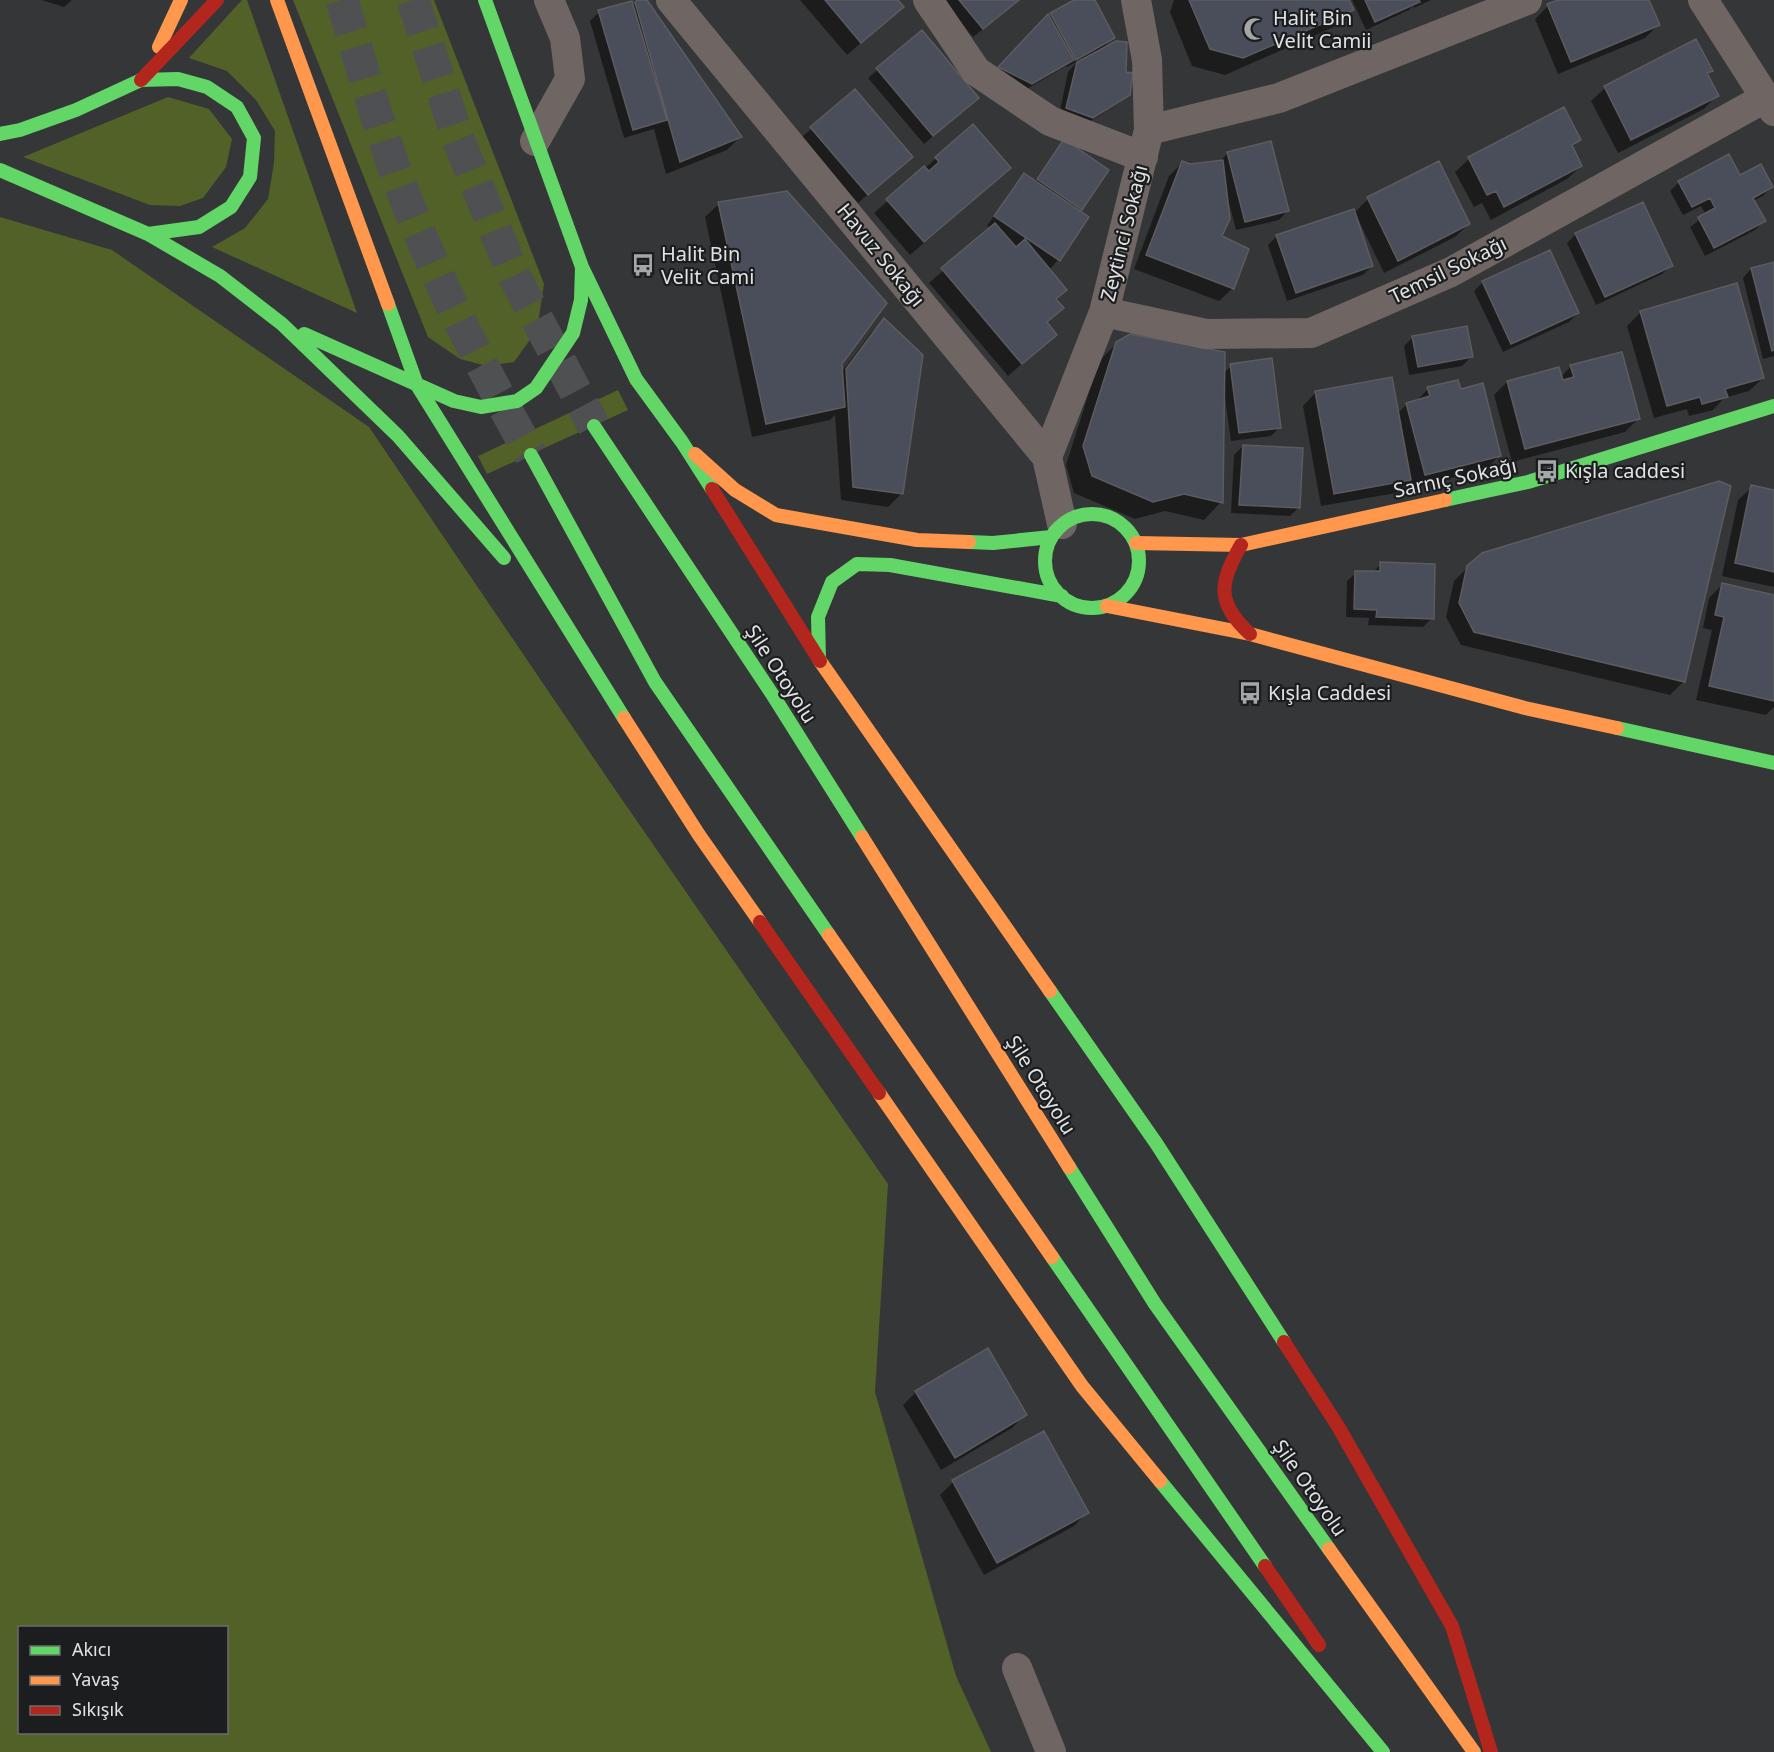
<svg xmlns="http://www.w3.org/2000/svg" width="1774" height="1752" viewBox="0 0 1774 1752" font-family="'Noto Sans',sans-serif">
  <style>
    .green { fill: #526128; fill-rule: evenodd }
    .shadow { fill: #0007 }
    .building { fill: #4a4e5b; stroke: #5c5c5e; stroke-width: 1.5 }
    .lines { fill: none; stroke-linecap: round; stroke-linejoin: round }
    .highway-tunnel { stroke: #4f5052; stroke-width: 33; stroke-dasharray: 33 16; stroke-linecap: butt }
    .street { stroke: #6f6663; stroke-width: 30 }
    .fast { stroke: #63d668; stroke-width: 14 }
    .slow { stroke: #ff974d; stroke-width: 14 }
    .jam { stroke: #b3261e; stroke-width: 14 }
    .labels { text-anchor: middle; stroke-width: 4.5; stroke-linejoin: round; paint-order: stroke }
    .poi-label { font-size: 20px; fill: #e1e2e4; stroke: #1c1d1e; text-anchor: start }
    .street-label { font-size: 20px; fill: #e1e2e4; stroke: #1c1d1e }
  </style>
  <rect width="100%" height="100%" fill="#353638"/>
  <!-- green -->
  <path class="green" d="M 242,0 L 247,0 L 357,313 L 212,247 L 245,228 L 268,199 L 274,163 L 275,131 L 256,100 L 227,71 L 189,58 Z
    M 293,0 L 434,0 L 544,284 L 537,330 L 514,362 L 487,366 L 460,359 L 428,337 Z
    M 168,97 L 209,109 L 232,139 L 226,167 L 203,198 L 180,206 L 150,205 L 23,157 Z
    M 0,217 L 112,250 L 369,427 L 612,785 L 888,1184 L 875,1392 L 956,1676 L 991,1752 L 0,1752 ZM 20,1628 L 226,1628 L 226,1732 L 20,1732 Z
    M 618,390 L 628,410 L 487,474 L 478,456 Z"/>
  <!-- shadow -->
  <path class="shadow" d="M 41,0 L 72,0 L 64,7 Z
    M 640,0 L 645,0 L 740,137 L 727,150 L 666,174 L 654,129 L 624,138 L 590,21 L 599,12 L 632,7 Z
    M 800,0 L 896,0 L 902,7 L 847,55 Z
    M 947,0 L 1019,0 L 973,37 L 945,2 Z
    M 1077,0 L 1093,0 L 1113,38 L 1102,49 L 1124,73 L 1129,94 L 1119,103 L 1083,126 L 1059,116 L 1068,72 L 1078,61 L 1067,67 L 1066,66 L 1022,92 L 990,76 L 1047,17 Z
    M 1174,0 L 1348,0 L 1352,9 L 1334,27 L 1225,75 L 1192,66 L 1170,12 Z
    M 1352,0 L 1431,0 L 1414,8 L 1413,6 L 1409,10 L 1366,30 Z
    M 1562,0 L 1647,0 L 1658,25 L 1645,38 L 1558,74 L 1535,19 L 1548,6 Z
    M 922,32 L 968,106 L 924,144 L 868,78 Z
    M 1696,41 L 1711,70 L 1706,75 L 1717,95 L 1704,109 L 1618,153 L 1591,101 L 1605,88 Z
    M 855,91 L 902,165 L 858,203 L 802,137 Z
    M 973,126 L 996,181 L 910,255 L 874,213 Z
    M 1580,140 L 1571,148 L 1581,166 L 1567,179 L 1491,220 L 1482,203 L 1474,207 L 1455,172 L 1469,159 Z
    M 1064,141 L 1081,209 L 1078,212 L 1058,260 L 1049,270 L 1055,300 L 1046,323 L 1055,335 L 1008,376 L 929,283 L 991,228 L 987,226 L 1015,184 L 1024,175 L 1034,182 L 1056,150 Z
    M 1228,153 L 1287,211 L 1279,220 L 1236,230 L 1228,199 L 1226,199 L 1220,237 L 1233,288 L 1219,301 L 1134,269 L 1169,176 L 1182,163 L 1190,165 L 1219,162 Z
    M 1439,163 L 1469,224 L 1455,237 L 1384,273 L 1358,219 L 1356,220 L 1372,266 L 1363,275 L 1287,301 L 1268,245 L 1277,236 L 1354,213 L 1368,199 Z
    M 1739,177 L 1771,187 L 1763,196 L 1753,201 L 1764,221 L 1755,230 L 1705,256 L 1690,227 L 1706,215 L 1701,206 L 1683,215 L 1670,191 L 1679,182 Z
    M 719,204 L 841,364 L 841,373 L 871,333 L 884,320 L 901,494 L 888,507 L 841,500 L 835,415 L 830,420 L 752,437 L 705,217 Z
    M 1576,234 L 1671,266 L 1662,274 L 1596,305 L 1567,243 Z
    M 1774,263 L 1774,356 L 1763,359 L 1743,278 L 1751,269 Z
    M 1483,282 L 1578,313 L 1569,322 L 1503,352 L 1474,291 Z
    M 1641,312 L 1763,378 L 1749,391 L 1724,398 L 1713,410 L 1689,416 L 1687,409 L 1654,418 L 1627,326 Z
    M 1413,337 L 1471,357 L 1462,366 L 1409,375 L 1404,346 Z
    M 1117,343 L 1224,373 L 1231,366 L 1280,427 L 1271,436 L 1231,441 L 1225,398 L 1223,398 L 1221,502 L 1204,520 L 1165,511 L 1135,519 L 1074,493 L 1066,465 L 1099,361 Z
    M 1571,366 L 1638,419 L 1625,432 L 1512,462 L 1494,395 L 1507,382 L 1561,377 Z
    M 1428,389 L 1459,391 L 1500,455 L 1486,469 L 1412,488 L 1410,479 L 1396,493 L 1321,506 L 1303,406 L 1316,392 L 1397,414 L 1407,404 L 1415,402 Z
    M 1243,446 L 1299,507 L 1290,516 L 1231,513 L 1234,455 Z
    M 1752,487 L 1774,492 L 1774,587 L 1722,576 L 1738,500 Z
    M 1381,564 L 1432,618 L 1423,627 L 1368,625 L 1369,618 L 1346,617 L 1347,581 L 1356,573 L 1372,573 Z
    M 1468,567 L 1684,681 L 1670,695 L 1461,645 L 1446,617 L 1454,581 Z
    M 1722,585 L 1774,596 L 1774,707 L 1766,715 L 1696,700 L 1712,630 L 1703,628 L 1709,598 Z
    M 916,1392 L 1025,1415 L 1012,1428 L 941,1470 L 903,1405 Z
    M 953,1482 L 1087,1512 L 1074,1526 L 984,1575 L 940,1495 Z"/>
  <!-- building -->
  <path class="building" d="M 638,0 L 647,0 L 742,137 L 680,162 L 635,2 Z
    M 825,0 L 898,0 L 904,7 L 861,43 Z
    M 959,0 L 1019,0 L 983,29 Z
    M 1074,0 L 1095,0 L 1115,38 L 1076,60 L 1050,13 Z
    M 1189,0 L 1349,0 L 1354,10 L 1243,58 L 1210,49 Z
    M 1365,0 L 1419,0 L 1420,2 L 1375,22 Z
    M 1558,0 L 1649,0 L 1660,25 L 1571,62 L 1547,4 Z
    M 632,1 L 667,120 L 633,130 L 598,10 Z
    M 1048,14 L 1074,60 L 1032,84 L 998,67 Z
    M 922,30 L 979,98 L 933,136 L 876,68 Z
    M 1696,39 L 1713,71 L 1707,73 L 1719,96 L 1631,140 L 1604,86 Z
    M 1116,41 L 1127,42 L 1126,72 L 1133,73 L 1130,95 L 1093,118 L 1066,108 L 1077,62 Z
    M 855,89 L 913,157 L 868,195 L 810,127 Z
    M 1564,107 L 1581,140 L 1572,145 L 1582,166 L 1504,207 L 1496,191 L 1487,195 L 1468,157 Z
    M 973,124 L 1011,168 L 924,242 L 886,199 L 924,166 L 929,171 L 939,162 L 935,157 Z
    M 1064,139 L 1109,170 L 1082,210 L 1037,179 Z
    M 1271,141 L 1289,211 L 1245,222 L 1227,152 Z
    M 1729,154 L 1740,175 L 1761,164 L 1773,187 L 1753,198 L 1766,221 L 1714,248 L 1698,217 L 1715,208 L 1710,198 L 1692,207 L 1678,181 Z
    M 1223,160 L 1230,219 L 1222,236 L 1249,249 L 1234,289 L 1146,255 L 1182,161 L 1190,164 Z
    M 1439,161 L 1470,224 L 1398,261 L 1367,197 Z
    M 1024,173 L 1089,217 L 1060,261 L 994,216 Z
    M 787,191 L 887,303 L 842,364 L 845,407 L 766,424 L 718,202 Z
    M 1643,202 L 1673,266 L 1605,297 L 1575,233 Z
    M 1354,209 L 1373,266 L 1296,293 L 1276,235 Z
    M 995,223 L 1016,247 L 1025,239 L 1067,290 L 1056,299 L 1064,308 L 1047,322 L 1057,335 L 1022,364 L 941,268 Z
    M 1550,250 L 1579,313 L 1511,344 L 1482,281 Z
    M 1774,262 L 1774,350 L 1772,351 L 1751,268 Z
    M 1737,283 L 1764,378 L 1725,389 L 1728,397 L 1702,404 L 1700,397 L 1667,406 L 1640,311 Z
    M 884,318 L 923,355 L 903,494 L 853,487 L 846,369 Z
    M 1467,326 L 1473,357 L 1418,367 L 1412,336 Z
    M 1130,334 L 1225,352 L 1223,503 L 1184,494 L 1153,502 L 1092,476 L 1083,446 L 1116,342 Z
    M 1622,352 L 1640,419 L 1525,449 L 1507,381 L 1559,367 L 1563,380 L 1574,377 L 1570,365 Z
    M 1272,358 L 1281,428 L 1239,433 L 1230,364 Z
    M 1392,377 L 1411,480 L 1334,494 L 1315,391 Z
    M 1458,380 L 1461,389 L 1483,383 L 1501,456 L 1425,475 L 1406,403 L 1430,396 L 1427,387 Z
    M 1243,445 L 1303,448 L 1300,508 L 1239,505 Z
    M 1719,481 L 1731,486 L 1685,682 L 1474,632 L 1459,603 L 1467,566 L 1482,553 Z
    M 1751,485 L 1774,490 L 1774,572 L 1735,563 Z
    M 1380,562 L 1435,564 L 1434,619 L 1376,617 L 1377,610 L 1354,609 L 1355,571 L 1380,571 Z
    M 1722,583 L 1774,595 L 1774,701 L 1709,686 L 1724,617 L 1715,615 Z
    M 988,1348 L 1027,1415 L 955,1458 L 915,1391 Z
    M 1044,1431 L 1089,1513 L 997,1563 L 952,1480 Z"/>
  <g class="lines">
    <!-- highway-tunnel -->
    <path class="highway-tunnel" d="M 342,0 C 367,86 392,173 429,255 C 459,324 494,389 531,455
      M 413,0 L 458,139 L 514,276 L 594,426"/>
    <!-- street -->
    <path class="street" d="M 671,0 L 1047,457 L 1062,524
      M 928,0 L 976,71 L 1050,121 L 1143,157
      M 1703,0 L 1774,111
      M 1149,130 L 1279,98 L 1527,0
      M 535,141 L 570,79 L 565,38 L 549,0
      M 1104,312 L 1206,334 L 1311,333 L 1451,272 L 1765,98
      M 1047,457 L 1104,312 L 1149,130 L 1147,60 L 1136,0
      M 1017,1668 L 1051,1752"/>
    <!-- fast -->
    <path class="fast" d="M 485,0 L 582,267 L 636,379 L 682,442 L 712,489
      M 0,134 L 20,130 L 76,110 L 141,80 L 178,79 L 207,87 L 237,107 L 254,138 L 250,177 L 231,207 L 199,227 L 148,234
      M 0,170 L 148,234 L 220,276 L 282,324
      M 388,304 L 417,385 L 624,718
      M 282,324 L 398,436 L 504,558
      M 304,334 L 454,401 L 481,407 L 517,401 L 536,388 L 573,333 L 581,300 L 582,267
      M 594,426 L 774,697 L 862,837
      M 531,455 L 655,682 L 829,935
      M 1445,500 L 1528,482 L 1774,406
      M1045 561a47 47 0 1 1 94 0a47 47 0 1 1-94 0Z
      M 969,542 L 993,543 L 1051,537
      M 819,659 L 818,617 L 832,582 L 857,564 L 890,565 L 1062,596
      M 1617,728 L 1774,763
      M 1050,991 L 1156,1143 L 1284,1342
      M 1069,1167 L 1155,1304 L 1329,1549
      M 1052,1257 L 1265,1566
      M 1160,1481 L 1383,1752"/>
    <!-- slow -->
    <path class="slow" d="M 277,0 L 388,304
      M 159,47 L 181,0
      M 695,454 L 735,490 L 776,515 L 917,540 L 969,542
      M 1136,543 L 1241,545 L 1445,500
      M 1107,606 L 1250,634 L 1525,708 L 1617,728
      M 820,661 L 1050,991
      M 624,718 L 699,835 L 760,922
      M 862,837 L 1069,1167
      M 829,935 L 1052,1257
      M 879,1093 L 1082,1386 L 1160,1481
      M 1329,1549 L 1474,1752"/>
    <!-- jam -->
    <path class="jam" d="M 141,80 L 217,0
      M 712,489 L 820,661
      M 1241,545 C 1219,584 1216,602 1250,634
      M 760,922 L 879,1093
      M 1284,1342 L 1339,1428 L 1452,1626 L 1491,1752
      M 1265,1566 L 1319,1645"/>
  </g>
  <!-- icons -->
  <defs>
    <g id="mosque-bare" transform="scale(1.8)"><path d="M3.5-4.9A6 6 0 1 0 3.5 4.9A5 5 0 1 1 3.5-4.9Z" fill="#a5a6a8" stroke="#1c1d1e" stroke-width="2.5" paint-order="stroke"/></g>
    <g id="bus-bare" transform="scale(1.8)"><path d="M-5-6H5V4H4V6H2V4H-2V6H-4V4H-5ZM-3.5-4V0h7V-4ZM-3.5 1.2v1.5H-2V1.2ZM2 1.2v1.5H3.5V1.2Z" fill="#a5a6a8" stroke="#1c1d1e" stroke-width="2.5" paint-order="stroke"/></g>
  </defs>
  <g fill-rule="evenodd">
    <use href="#mosque-bare" x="1255" y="29"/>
    <use href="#bus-bare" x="643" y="265"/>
    <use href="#bus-bare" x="1547" y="471"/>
    <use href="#bus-bare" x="1250" y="693"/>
  </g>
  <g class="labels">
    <!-- poi labels -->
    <g class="poi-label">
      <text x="1273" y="25">Halit Bin<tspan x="1273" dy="23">Velit Camii</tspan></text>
      <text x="661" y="261">Halit Bin<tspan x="661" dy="23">Velit Cami</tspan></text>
      <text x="1565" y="478">Kışla caddesi</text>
      <text x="1268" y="700">Kışla Caddesi</text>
    </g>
    <!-- street labels -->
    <g class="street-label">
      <text transform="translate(1124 233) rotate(-76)" y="7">Zeytinci Sokağı</text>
      <text transform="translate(881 255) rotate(51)" y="7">Havuz Sokağı</text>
      <text transform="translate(1448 270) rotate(-26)" y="7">Temsil Sokağı</text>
      <text transform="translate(1455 478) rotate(-12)" y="7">Sarnıç Sokağı</text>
      <text transform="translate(781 674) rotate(57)" y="7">Şile Otoyolu</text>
      <text transform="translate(1041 1085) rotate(58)" y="7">Şile Otoyolu</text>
      <text transform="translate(1310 1488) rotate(55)" y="7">Şile Otoyolu</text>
    </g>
  </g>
  <!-- legend -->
  <rect x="18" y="1626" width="210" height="108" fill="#1c1d1e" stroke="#6b6c6d" stroke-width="1.5"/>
  <rect x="30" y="1646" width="30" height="9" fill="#63d668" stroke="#6b6c6d" stroke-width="1.5"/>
  <text x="72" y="1656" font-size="18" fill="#e1e2e4">Akıcı</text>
  <rect x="30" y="1676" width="30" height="9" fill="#ff974d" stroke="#6b6c6d" stroke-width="1.5"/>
  <text x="72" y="1686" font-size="18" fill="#e1e2e4">Yavaş</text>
  <rect x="30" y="1706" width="30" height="9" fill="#b3261e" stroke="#6b6c6d" stroke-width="1.5"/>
  <text x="72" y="1716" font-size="18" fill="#e1e2e4">Sıkışık</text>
</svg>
